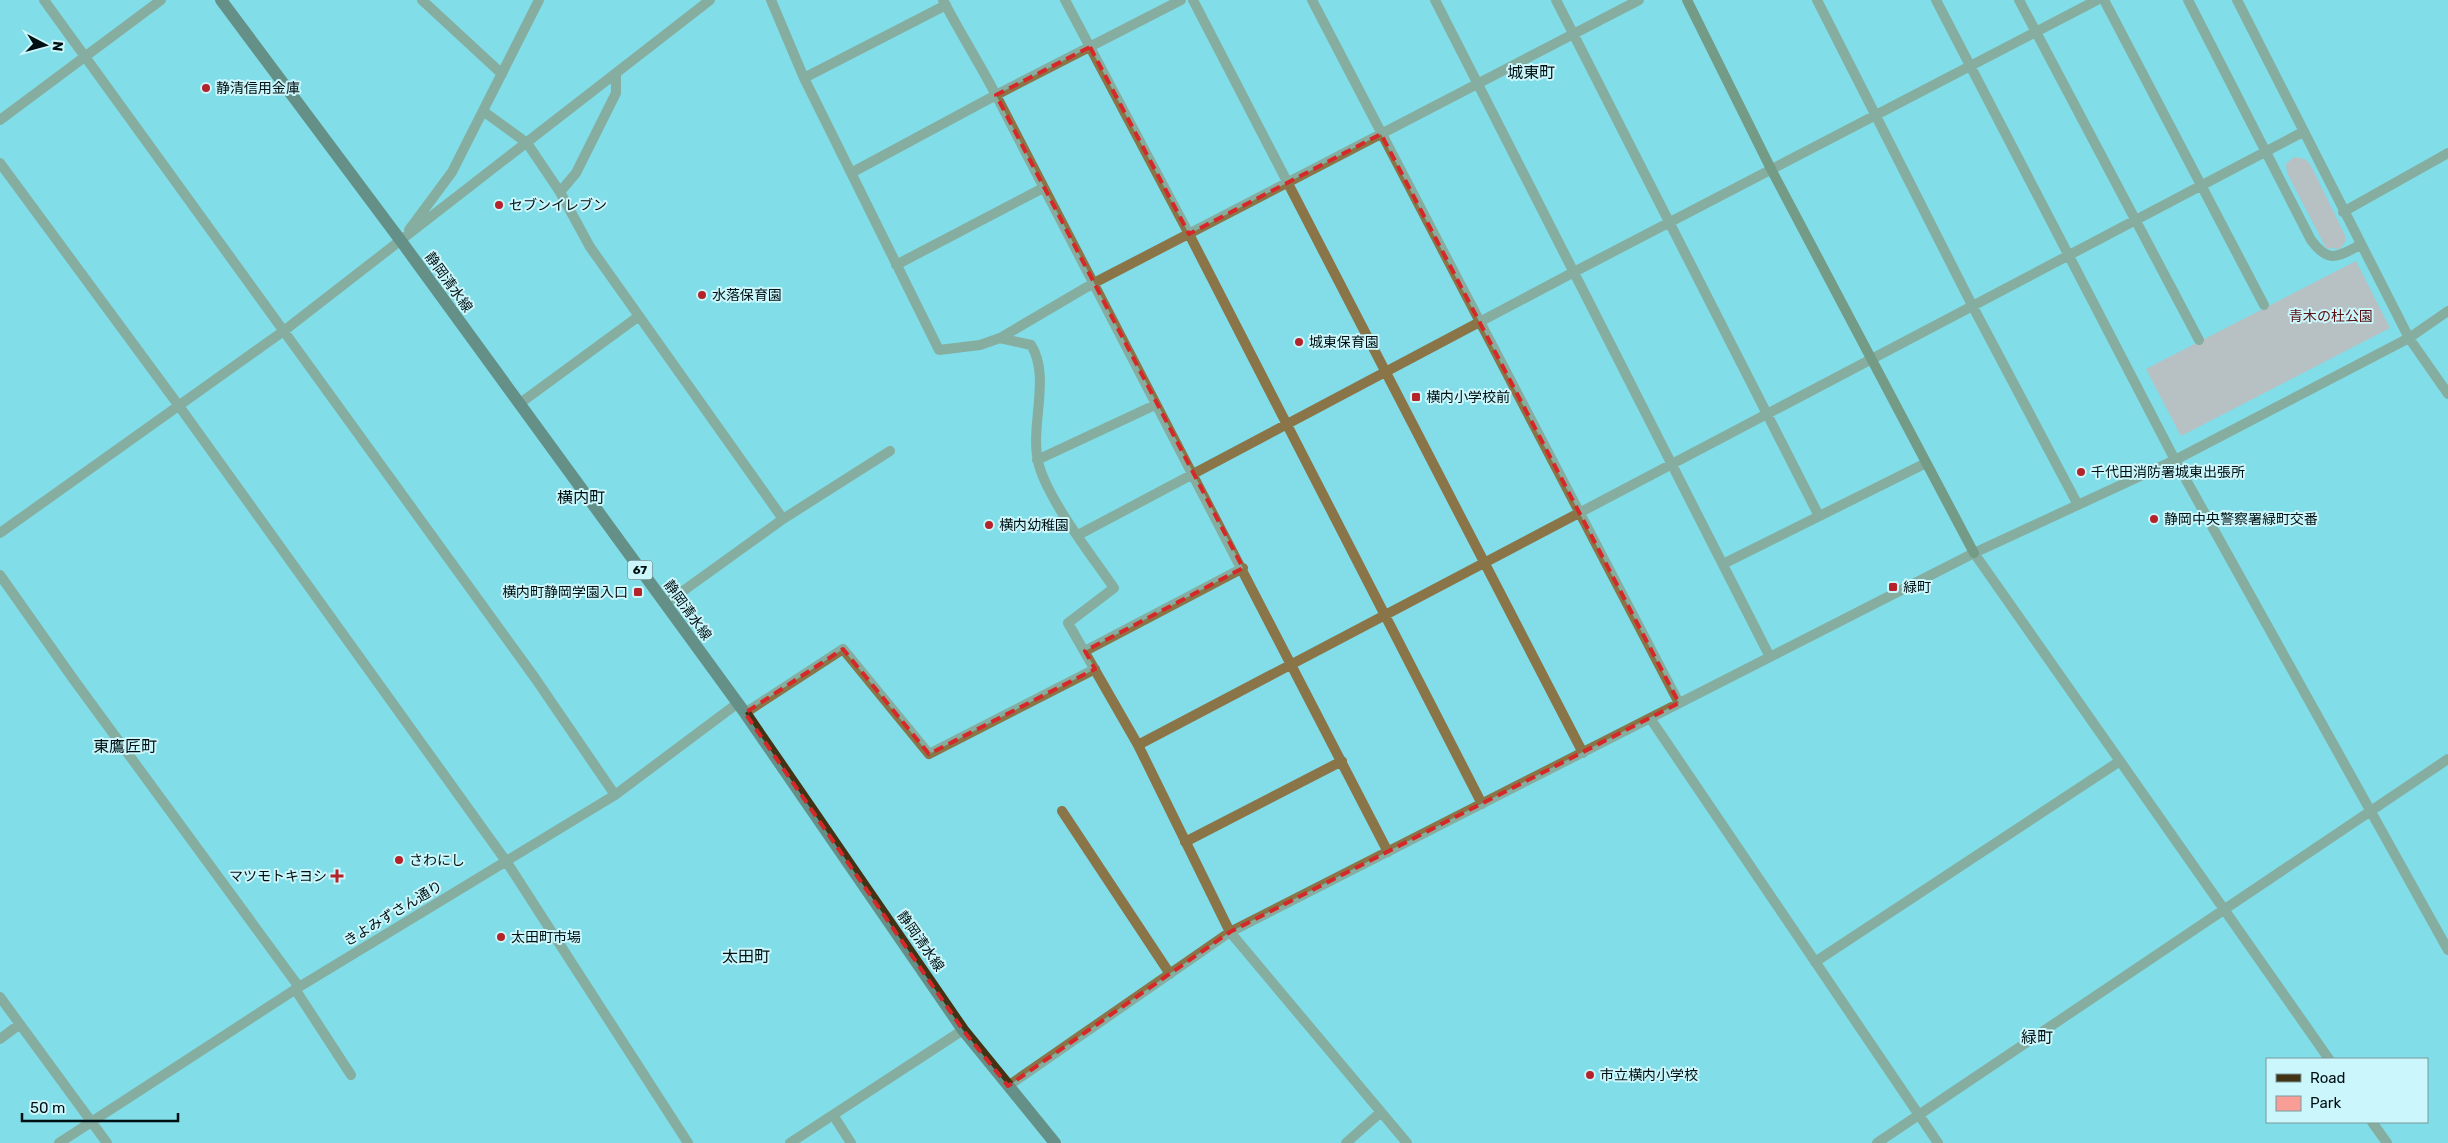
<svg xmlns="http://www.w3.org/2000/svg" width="2448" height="1143" viewBox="0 0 2448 1143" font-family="Rubik,'Noto Sans JP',sans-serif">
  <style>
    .green { fill: #f99e96 }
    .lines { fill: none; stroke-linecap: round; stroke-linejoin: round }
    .street { stroke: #8a7549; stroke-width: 10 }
    .secondary { stroke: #654c11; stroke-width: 10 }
    .primary { stroke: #413314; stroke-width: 12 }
    .marked { fill: none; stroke: #d62828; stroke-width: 4; stroke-dasharray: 10 6; stroke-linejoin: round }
    .poi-dot { fill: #b32329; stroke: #cbf6fb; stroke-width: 2 }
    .labels { text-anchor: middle; stroke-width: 4; stroke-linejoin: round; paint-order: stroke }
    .shield { fill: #cbf6fb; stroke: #3d5558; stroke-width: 1 }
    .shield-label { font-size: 12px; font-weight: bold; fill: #001012 }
    .poi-label { font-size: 14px; fill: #001012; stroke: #cbf6fb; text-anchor: start }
    .street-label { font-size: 14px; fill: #001012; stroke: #cbf6fb }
    .park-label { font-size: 14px; fill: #5a0f11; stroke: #cbf6fb }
    .quarter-label { font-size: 16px; fill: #001012; stroke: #cbf6fb }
  </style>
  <rect width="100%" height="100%" fill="#82dde8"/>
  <!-- green -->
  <path class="green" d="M 2294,157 L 2305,159 L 2310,164 L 2345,235 L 2345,242 L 2340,249 L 2326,248 L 2287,173 L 2286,164 Z
    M 2356,261 L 2390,328 L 2181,436 L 2146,369 Z"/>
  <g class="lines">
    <!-- street -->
    <path class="street" d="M 44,0 L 535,678 L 615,795
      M 422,0 L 502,74
      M 771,0 L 804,78 L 939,350 L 980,345 L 1000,338 L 1092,284 L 1639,0
      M 943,0 C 960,33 980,64 997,97 C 1127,349 1259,600 1388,852
      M 1065,0 L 1189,234 L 1482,804
      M 1193,0 L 1583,753
      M 1312,0 L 1679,703
      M 1435,0 L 1770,657
      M 1556,0 L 1819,516
      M 1817,0 L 1973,307 L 2078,505
      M 1936,0 L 2175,460 L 2448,950
      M 2019,0 L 2199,340
      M 2104,0 L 2264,305
      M 2188,0 L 2311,240 C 2329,264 2337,257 2360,245
      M 2237,0 L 2409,338 L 2448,394
      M 804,78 L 946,5
      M 483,111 L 527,143 L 560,192 L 590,247 L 783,519
      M 0,120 L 161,0
      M 0,163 L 179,406 L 506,861 L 688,1143
      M 851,173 L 996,95 L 1181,0
      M 560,192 L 576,173 L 616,93 L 616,75
      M 2343,212 L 2448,153
      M 409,230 L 452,172 L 539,0
      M 896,265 L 1043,188
      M 1000,338 L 1031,345 C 1051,376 1030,425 1038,461 C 1045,496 1092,556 1114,588 L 1068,623 L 1138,745 L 1230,932 L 1407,1143
      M 519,404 L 639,316
      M 1037,460 L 1155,405
      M 0,533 L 285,330 L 710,0
      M 1078,535 L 1574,272 L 2097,0
      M 1974,553 L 2329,1059
      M 1723,564 L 1926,463
      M 0,575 L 74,680 L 299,987
      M 665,604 L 783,519 L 890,451
      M 1085,651 L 1243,568
      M 745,713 L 843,649 L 929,754 L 1095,669
      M 1650,718 L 1938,1143
      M 1138,745 L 2303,132
      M 1062,811 L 1170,974
      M 1185,842 L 1342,761
      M 1815,962 L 2120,761
      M 295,989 L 351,1075
      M 0,997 L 107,1143
      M 0,1039 L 20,1024
      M 1008,1086 L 1230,932 L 1974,553 L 2175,460 L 2409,338 L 2448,311
      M 833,1115 L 851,1143
      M 2372,1122 L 2387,1143
      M 59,1143 L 299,987 L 615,795 L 738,703
      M 790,1143 L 963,1030
      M 1346,1143 L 1381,1112
      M 1877,1143 L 2448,759"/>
    <!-- secondary -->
    <path class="secondary" d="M 1687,0 L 1772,171 L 1974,553"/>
    <!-- primary -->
    <path class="primary" d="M 221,0 L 401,241 L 745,713 L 963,1030 L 1055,1143"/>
  </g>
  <!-- marked area -->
  <path d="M0 0H2448V1143H0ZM 1090,47 L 1189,234 L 1381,134 L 1679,703 L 1230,932 L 1008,1086 L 963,1030 L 745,713 L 843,649 L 929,754 L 1095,669 L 1085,651 L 1243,568 L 996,95 Z" fill="#82dde8" fill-opacity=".55" fill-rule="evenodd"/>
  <path class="marked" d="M 1090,47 L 1189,234 L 1381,134 L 1679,703 L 1230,932 L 1008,1086 L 963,1030 L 745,713 L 843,649 L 929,754 L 1095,669 L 1085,651 L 1243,568 L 996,95 Z"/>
  <!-- markers -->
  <g class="poi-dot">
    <circle cx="206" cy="88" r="5"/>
    <circle cx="499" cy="205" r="5"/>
    <circle cx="702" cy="295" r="5"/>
    <circle cx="1299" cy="342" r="5"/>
    <rect x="1411" y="392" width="10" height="10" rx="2.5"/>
    <circle cx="2081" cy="472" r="5"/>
    <circle cx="2154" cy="519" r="5"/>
    <circle cx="989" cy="525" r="5"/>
    <rect x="1888" y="582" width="10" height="10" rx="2.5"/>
    <rect x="633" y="587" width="10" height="10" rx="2.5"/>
    <circle cx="399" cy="860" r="5"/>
    <path d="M334.5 868.5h5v5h5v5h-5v5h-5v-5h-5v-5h5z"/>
    <circle cx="501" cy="937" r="5"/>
    <circle cx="1590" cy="1075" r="5"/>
  </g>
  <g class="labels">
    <!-- shield labels -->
    <rect class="shield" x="627.5" y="560.5" width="25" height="19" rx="4"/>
    <g class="shield-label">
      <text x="640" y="574">67</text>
    </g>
    <!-- poi labels -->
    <g class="poi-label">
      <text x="216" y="93">静清信用金庫</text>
      <text x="509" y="210">セブンイレブン</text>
      <text x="712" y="300">水落保育園</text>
      <text x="1309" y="347">城東保育園</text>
      <text x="1426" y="402">横内小学校前</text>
      <text x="2091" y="477">千代田消防署城東出張所</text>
      <text x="2164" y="524">静岡中央警察署緑町交番</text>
      <text x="999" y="530">横内幼稚園</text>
      <text x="1903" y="592">緑町</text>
      <text x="628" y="597" text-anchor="end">横内町静岡学園入口</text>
      <text x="409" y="865">さわにし</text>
      <text x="327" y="881" text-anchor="end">マツモトキヨシ</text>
      <text x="511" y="942">太田町市場</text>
      <text x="1600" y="1080">市立横内小学校</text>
    </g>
    <!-- street labels -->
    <g class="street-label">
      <text transform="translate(449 282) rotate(54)" y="5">静岡清水線</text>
      <text transform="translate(688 610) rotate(54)" y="5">静岡清水線</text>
      <text transform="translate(393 913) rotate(-31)" y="5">きよみずさん通り</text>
      <text transform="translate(921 941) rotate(55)" y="5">静岡清水線</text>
    </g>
    <!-- park labels -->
    <g class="park-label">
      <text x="2331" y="321">青木の杜公園</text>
    </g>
    <!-- quarter labels -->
    <g class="quarter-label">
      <text x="1531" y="78">城東町</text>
      <text x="581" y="503">横内町</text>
      <text x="125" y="752">東鷹匠町</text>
      <text x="746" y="962">太田町</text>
      <text x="2037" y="1043">緑町</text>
    </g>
  </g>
  <!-- legend -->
  <rect x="2266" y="1058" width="162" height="65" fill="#cbf6fb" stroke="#7a9a9e"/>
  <rect x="2276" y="1074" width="25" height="8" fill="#413314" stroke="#7a9a9e"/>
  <text x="2310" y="1083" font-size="15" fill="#001012">Road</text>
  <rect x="2276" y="1096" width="25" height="15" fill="#f99e96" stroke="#7a9a9e"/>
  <text x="2310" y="1108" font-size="15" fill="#001012">Park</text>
  <!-- north arrow -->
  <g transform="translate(45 45) rotate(96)" stroke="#cbf6fb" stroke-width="4" paint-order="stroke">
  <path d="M0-4L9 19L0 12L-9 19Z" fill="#001012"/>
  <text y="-8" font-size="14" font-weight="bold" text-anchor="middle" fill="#001012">N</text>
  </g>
  <!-- scale -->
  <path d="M22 1113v8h156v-8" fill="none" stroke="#001012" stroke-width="2.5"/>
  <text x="30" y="1113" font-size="15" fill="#001012" stroke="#cbf6fb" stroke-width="4" paint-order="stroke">50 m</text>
</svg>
